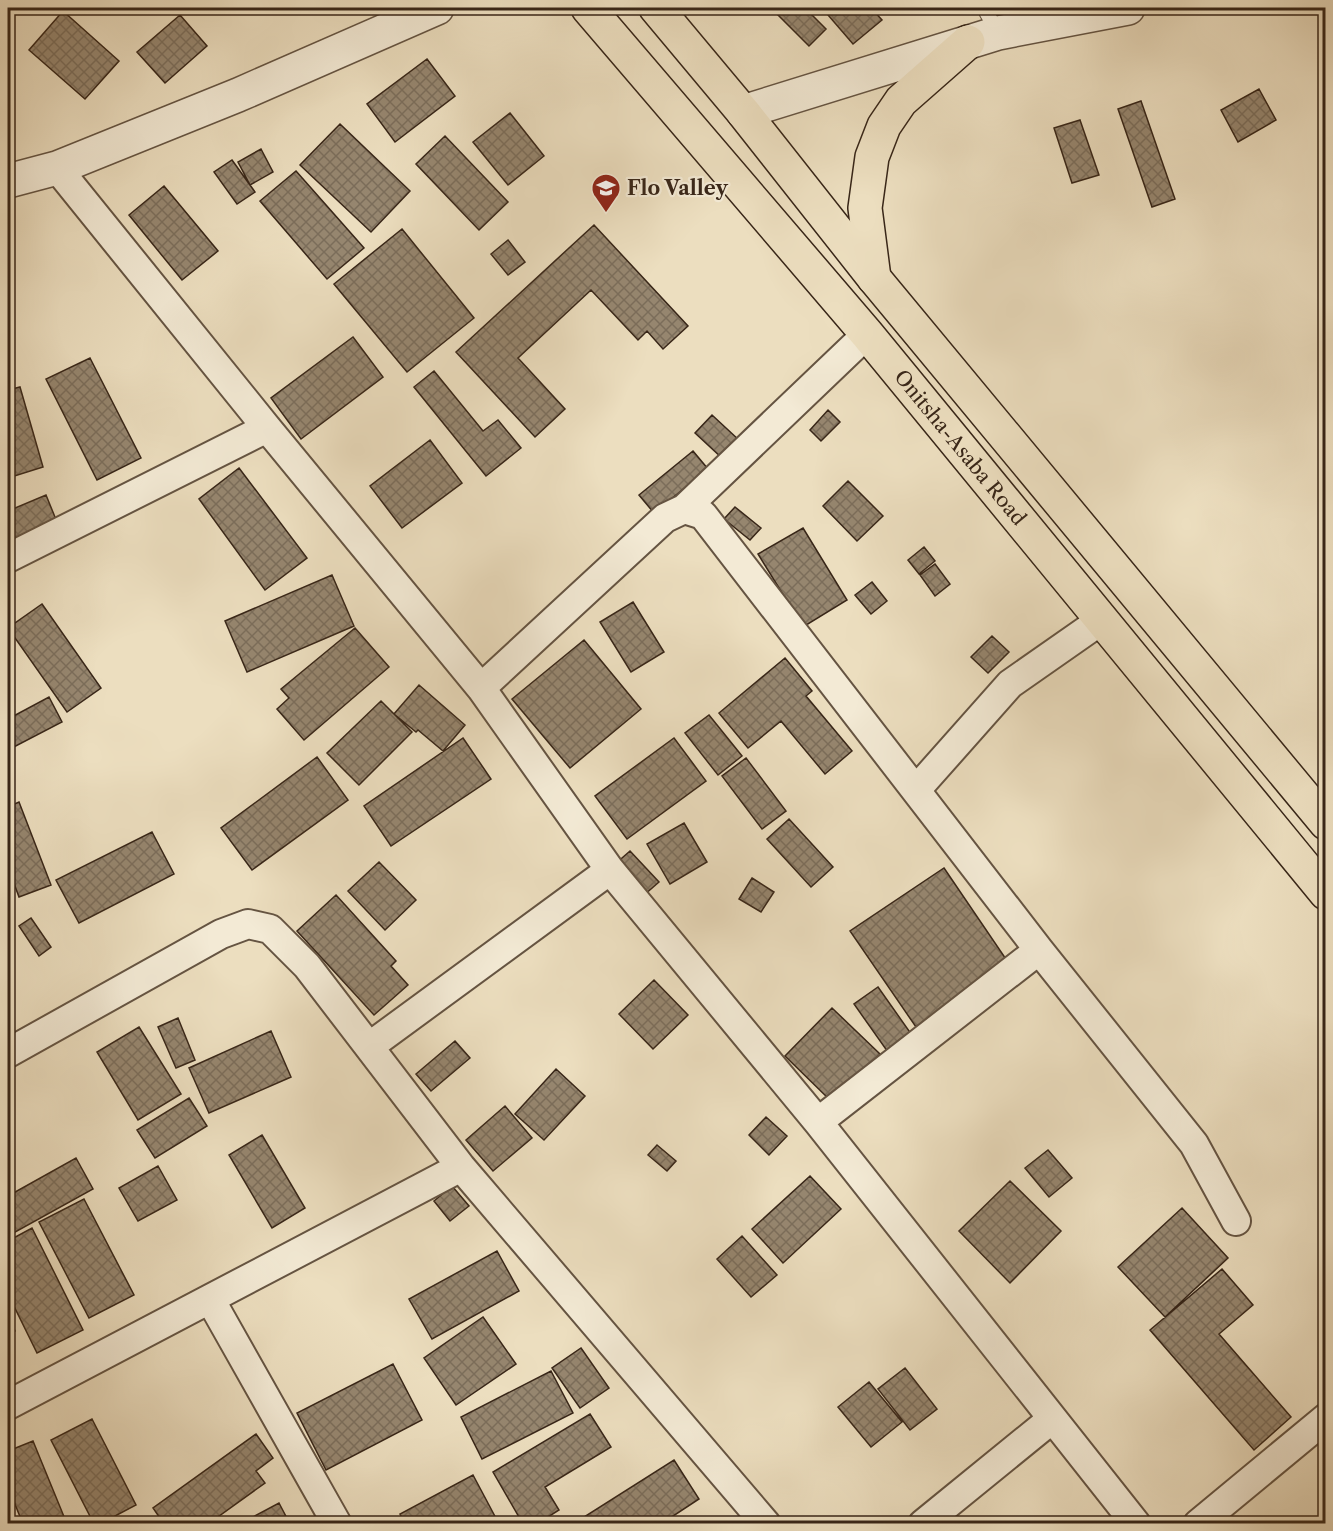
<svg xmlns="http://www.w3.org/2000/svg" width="1333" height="1531" viewBox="0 0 1333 1531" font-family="'Libre Caslon Text',serif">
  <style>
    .building { fill: url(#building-cross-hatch); stroke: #382618; stroke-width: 1.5 }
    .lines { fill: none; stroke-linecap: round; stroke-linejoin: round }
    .service-casing { stroke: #655442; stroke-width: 16 }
    .minor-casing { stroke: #655442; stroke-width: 32 }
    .tertiary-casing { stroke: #655442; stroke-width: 36 }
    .trunk-casing { stroke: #382618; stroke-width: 36 }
    .service { stroke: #f3ead5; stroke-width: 14 }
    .minor { stroke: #f3ead5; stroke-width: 28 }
    .tertiary { stroke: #f3ead5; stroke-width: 33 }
    .trunk { stroke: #ecdebf; stroke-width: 33 }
    .labels { text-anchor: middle; stroke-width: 4.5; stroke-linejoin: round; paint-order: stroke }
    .poi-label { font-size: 20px; font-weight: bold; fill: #382618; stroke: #f3ead5; text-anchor: start }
    .street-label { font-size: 20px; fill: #382618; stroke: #f3ead5 }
  </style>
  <defs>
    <pattern id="building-cross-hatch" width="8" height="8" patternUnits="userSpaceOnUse" patternTransform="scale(1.5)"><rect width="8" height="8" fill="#96866f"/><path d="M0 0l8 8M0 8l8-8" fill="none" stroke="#7b6d5a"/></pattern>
  </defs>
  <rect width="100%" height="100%" fill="#ecdebf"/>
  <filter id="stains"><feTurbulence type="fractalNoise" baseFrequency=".00333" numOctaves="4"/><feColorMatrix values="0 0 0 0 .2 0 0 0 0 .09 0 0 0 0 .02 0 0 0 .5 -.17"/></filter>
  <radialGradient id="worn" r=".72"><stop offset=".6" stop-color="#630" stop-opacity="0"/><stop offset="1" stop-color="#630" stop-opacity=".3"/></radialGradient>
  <!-- building -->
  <path class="building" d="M 771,8 L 805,8 L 826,29 L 809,46 Z
    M 822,8 L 871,8 L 882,20 L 853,44 Z
    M 63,11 L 119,61 L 85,99 L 29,50 Z
    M 180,15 L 207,46 L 165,83 L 137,52 Z
    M 427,59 L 455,96 L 395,142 L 367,104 Z
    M 1259,89 L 1276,120 L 1238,142 L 1221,110 Z
    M 1141,101 L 1175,199 L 1152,207 L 1118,109 Z
    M 510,113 L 544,156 L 508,185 L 473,142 Z
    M 1080,120 L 1099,175 L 1072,183 L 1054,128 Z
    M 340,124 L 410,191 L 371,232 L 300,165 Z
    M 445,136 L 508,202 L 479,230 L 416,164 Z
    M 261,149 L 273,172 L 250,185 L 238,162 Z
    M 232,160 L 255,192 L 237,204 L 214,172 Z
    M 296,171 L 364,248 L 327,279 L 260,201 Z
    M 164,186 L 218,251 L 182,280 L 129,215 Z
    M 594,225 L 688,326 L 663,349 L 647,331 L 638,340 L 591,290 L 518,358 L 565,409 L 535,437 L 456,352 Z
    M 402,229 L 474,318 L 407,372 L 334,284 Z
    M 508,240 L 525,262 L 508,275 L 491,254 Z
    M 353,337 L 383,377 L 301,439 L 271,398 Z
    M 90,358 L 141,458 L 97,480 L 46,379 Z
    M 434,371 L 483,431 L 498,420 L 521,448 L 486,476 L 414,387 Z
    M 20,387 L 43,467 L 8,478 L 8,390 Z
    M 828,410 L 840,422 L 821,441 L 810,430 Z
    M 712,415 L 740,441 L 723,459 L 695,433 Z
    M 430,440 L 462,483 L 402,528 L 370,486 Z
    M 693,451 L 708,469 L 654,513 L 639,495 Z
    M 239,468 L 307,558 L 265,590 L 199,499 Z
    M 848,481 L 883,516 L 857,541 L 823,506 Z
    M 46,495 L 57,522 L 8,543 L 8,511 Z
    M 735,507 L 761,528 L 750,540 L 724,519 Z
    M 803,528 L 847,600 L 803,627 L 758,554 Z
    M 924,547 L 935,561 L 919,574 L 908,560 Z
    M 935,564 L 950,584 L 935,596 L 920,575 Z
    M 332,575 L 354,626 L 247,672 L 225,621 Z
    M 872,582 L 887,601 L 871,614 L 855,595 Z
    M 633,602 L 664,652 L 631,672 L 600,622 Z
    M 42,604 L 101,688 L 67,712 L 8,628 Z
    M 355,628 L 389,667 L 304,740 L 277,709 L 289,698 L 281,689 Z
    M 992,636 L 1009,652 L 988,673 L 971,657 Z
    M 584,640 L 641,709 L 570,768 L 512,699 Z
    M 785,658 L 812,691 L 806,696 L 852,751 L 825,774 L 781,721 L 748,748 L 719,713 Z
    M 419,685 L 465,725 L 443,751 L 418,730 L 416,732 L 394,714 Z
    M 49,697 L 62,722 L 8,750 L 8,719 Z
    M 381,701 L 412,732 L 359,785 L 327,753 Z
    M 709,715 L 742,756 L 718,775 L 685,733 Z
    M 463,738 L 491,779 L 391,846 L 364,806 Z
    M 674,738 L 706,781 L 627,839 L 595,796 Z
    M 317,757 L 348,800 L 252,870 L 221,828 Z
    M 746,758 L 786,811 L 762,829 L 722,776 Z
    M 19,802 L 51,885 L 19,897 L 8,867 L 8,807 Z
    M 789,819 L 833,867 L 811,887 L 767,839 Z
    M 684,823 L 707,862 L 670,884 L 647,844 Z
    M 152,832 L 174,874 L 79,923 L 56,880 Z
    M 630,851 L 659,882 L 643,896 L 614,865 Z
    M 379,862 L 416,900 L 385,930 L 348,891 Z
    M 944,868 L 1010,965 L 916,1027 L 850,931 Z
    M 752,878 L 774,892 L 761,912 L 739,899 Z
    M 336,895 L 396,961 L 391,966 L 408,985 L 374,1015 L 297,931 Z
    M 31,918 L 51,947 L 39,956 L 19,926 Z
    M 654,980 L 688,1015 L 653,1049 L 619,1014 Z
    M 878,987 L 914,1038 L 890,1055 L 854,1004 Z
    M 832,1008 L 880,1054 L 833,1103 L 785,1056 Z
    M 178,1018 L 195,1060 L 176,1068 L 158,1027 Z
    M 139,1027 L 181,1094 L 138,1120 L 97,1052 Z
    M 271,1031 L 291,1077 L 209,1113 L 189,1068 Z
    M 455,1041 L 470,1058 L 431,1091 L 416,1074 Z
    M 556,1069 L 585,1096 L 544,1140 L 515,1114 Z
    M 189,1098 L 207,1126 L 155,1158 L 137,1130 Z
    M 505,1106 L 532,1138 L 493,1171 L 466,1140 Z
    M 766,1117 L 787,1136 L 769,1155 L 749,1135 Z
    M 262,1135 L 305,1208 L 272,1228 L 229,1155 Z
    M 657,1145 L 676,1161 L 667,1171 L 648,1155 Z
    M 1048,1150 L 1072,1178 L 1049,1197 L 1025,1168 Z
    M 76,1158 L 93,1189 L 8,1236 L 8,1196 Z
    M 158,1166 L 177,1200 L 138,1221 L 119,1188 Z
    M 810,1176 L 841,1209 L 783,1263 L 752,1229 Z
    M 1010,1181 L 1061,1231 L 1010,1283 L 959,1231 Z
    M 452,1186 L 469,1206 L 450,1221 L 434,1201 Z
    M 84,1199 L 134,1295 L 89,1318 L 39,1222 Z
    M 1182,1208 L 1228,1258 L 1165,1317 L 1118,1267 Z
    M 32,1228 L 83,1330 L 37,1353 L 8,1294 L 8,1241 Z
    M 742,1236 L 777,1275 L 751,1297 L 717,1259 Z
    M 497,1251 L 519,1291 L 432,1339 L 409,1299 Z
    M 1222,1269 L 1253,1305 L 1219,1334 L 1291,1417 L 1254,1450 L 1150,1330 Z
    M 8,1316 L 15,1331 L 8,1335 Z
    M 483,1317 L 516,1364 L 456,1405 L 424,1358 Z
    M 581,1348 L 609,1388 L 580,1408 L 552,1368 Z
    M 393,1364 L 422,1420 L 326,1470 L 297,1413 Z
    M 905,1368 L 937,1409 L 910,1430 L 878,1389 Z
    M 551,1371 L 573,1413 L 482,1459 L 461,1417 Z
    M 869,1382 L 902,1422 L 871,1447 L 838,1407 Z
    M 590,1414 L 611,1447 L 545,1487 L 559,1510 L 537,1524 L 523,1524 L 493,1472 Z
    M 92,1419 L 136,1505 L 100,1524 L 94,1524 L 51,1440 Z
    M 256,1434 L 273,1458 L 256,1471 L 265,1483 L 208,1524 L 164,1524 L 153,1508 Z
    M 33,1441 L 67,1524 L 23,1524 L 8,1487 L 8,1451 Z
    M 674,1460 L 699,1499 L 661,1524 L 573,1524 Z
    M 473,1475 L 498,1522 L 405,1524 L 400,1514 Z
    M 279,1503 L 290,1524 L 240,1524 Z"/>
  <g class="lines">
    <!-- service casing -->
    <g class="service-casing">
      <path id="service" d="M 984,8 L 998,33"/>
    </g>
    <!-- minor casing -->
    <g class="minor-casing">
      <path id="minor" d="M 57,168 L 267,428 L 481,688 L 610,870 L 818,1122 L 1136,1524
        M 684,509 L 703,515 L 1039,950 L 1194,1144 L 1236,1221
        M 8,558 L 267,428
        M 481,688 L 665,518 L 684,509 L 867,334
        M 916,790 L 1010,684 L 1103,619
        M 370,1046 L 610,870
        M 8,1053 L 221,934 L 248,924 L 270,929 L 307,966 L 461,1167 L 766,1524
        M 818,1122 L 1039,950
        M 210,1299 L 337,1524
        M 8,1405 L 461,1167
        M 923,1524 L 1052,1419
        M 1198,1524 L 1326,1418"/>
    </g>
    <!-- tertiary casing -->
    <g class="tertiary-casing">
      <path id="tertiary" d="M 743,112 L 998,33 L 1128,8
        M 8,181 L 57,168 L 238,95 L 437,8"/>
    </g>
    <!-- trunk casing -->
    <g class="trunk-casing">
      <g id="trunk">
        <path id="s1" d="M 588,8 L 867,334 L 1326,893"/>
        <path d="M 656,8 L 743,112 L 874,278 L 1326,823"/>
        <path d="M 874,278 L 865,208 L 872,157 L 884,126 L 901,101 L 968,42"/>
      </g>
    </g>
    <!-- service -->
    <use href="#service" class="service"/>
    <!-- minor -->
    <use href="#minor" class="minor"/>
    <!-- tertiary -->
    <use href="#tertiary" class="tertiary"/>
    <!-- trunk -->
    <use href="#trunk" class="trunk"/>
  </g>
  <!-- icons -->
  <defs>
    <g id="school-pin" transform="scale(1.5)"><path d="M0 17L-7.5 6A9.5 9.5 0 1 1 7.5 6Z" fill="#8f2418" stroke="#f3ead5"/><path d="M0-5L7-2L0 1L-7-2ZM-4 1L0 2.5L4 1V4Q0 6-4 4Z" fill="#fff"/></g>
  </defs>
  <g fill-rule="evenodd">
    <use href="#school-pin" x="606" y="188"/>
  </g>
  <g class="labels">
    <!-- poi labels -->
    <g class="poi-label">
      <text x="627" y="195">Flo Valley</text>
    </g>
    <!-- street labels -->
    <g class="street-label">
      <text dy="7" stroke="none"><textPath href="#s1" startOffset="576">Onitsha-Asaba Road</textPath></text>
    </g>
  </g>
  <!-- margin -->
  <rect width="1333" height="1531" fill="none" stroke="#ecdebf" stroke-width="30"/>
  <rect x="9" y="9" width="1315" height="1513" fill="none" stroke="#382618" stroke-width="3"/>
  <rect x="15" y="15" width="1303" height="1501" fill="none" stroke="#382618" stroke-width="1.5"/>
  <rect width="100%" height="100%" filter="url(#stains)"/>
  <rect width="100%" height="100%" fill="url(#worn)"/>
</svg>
